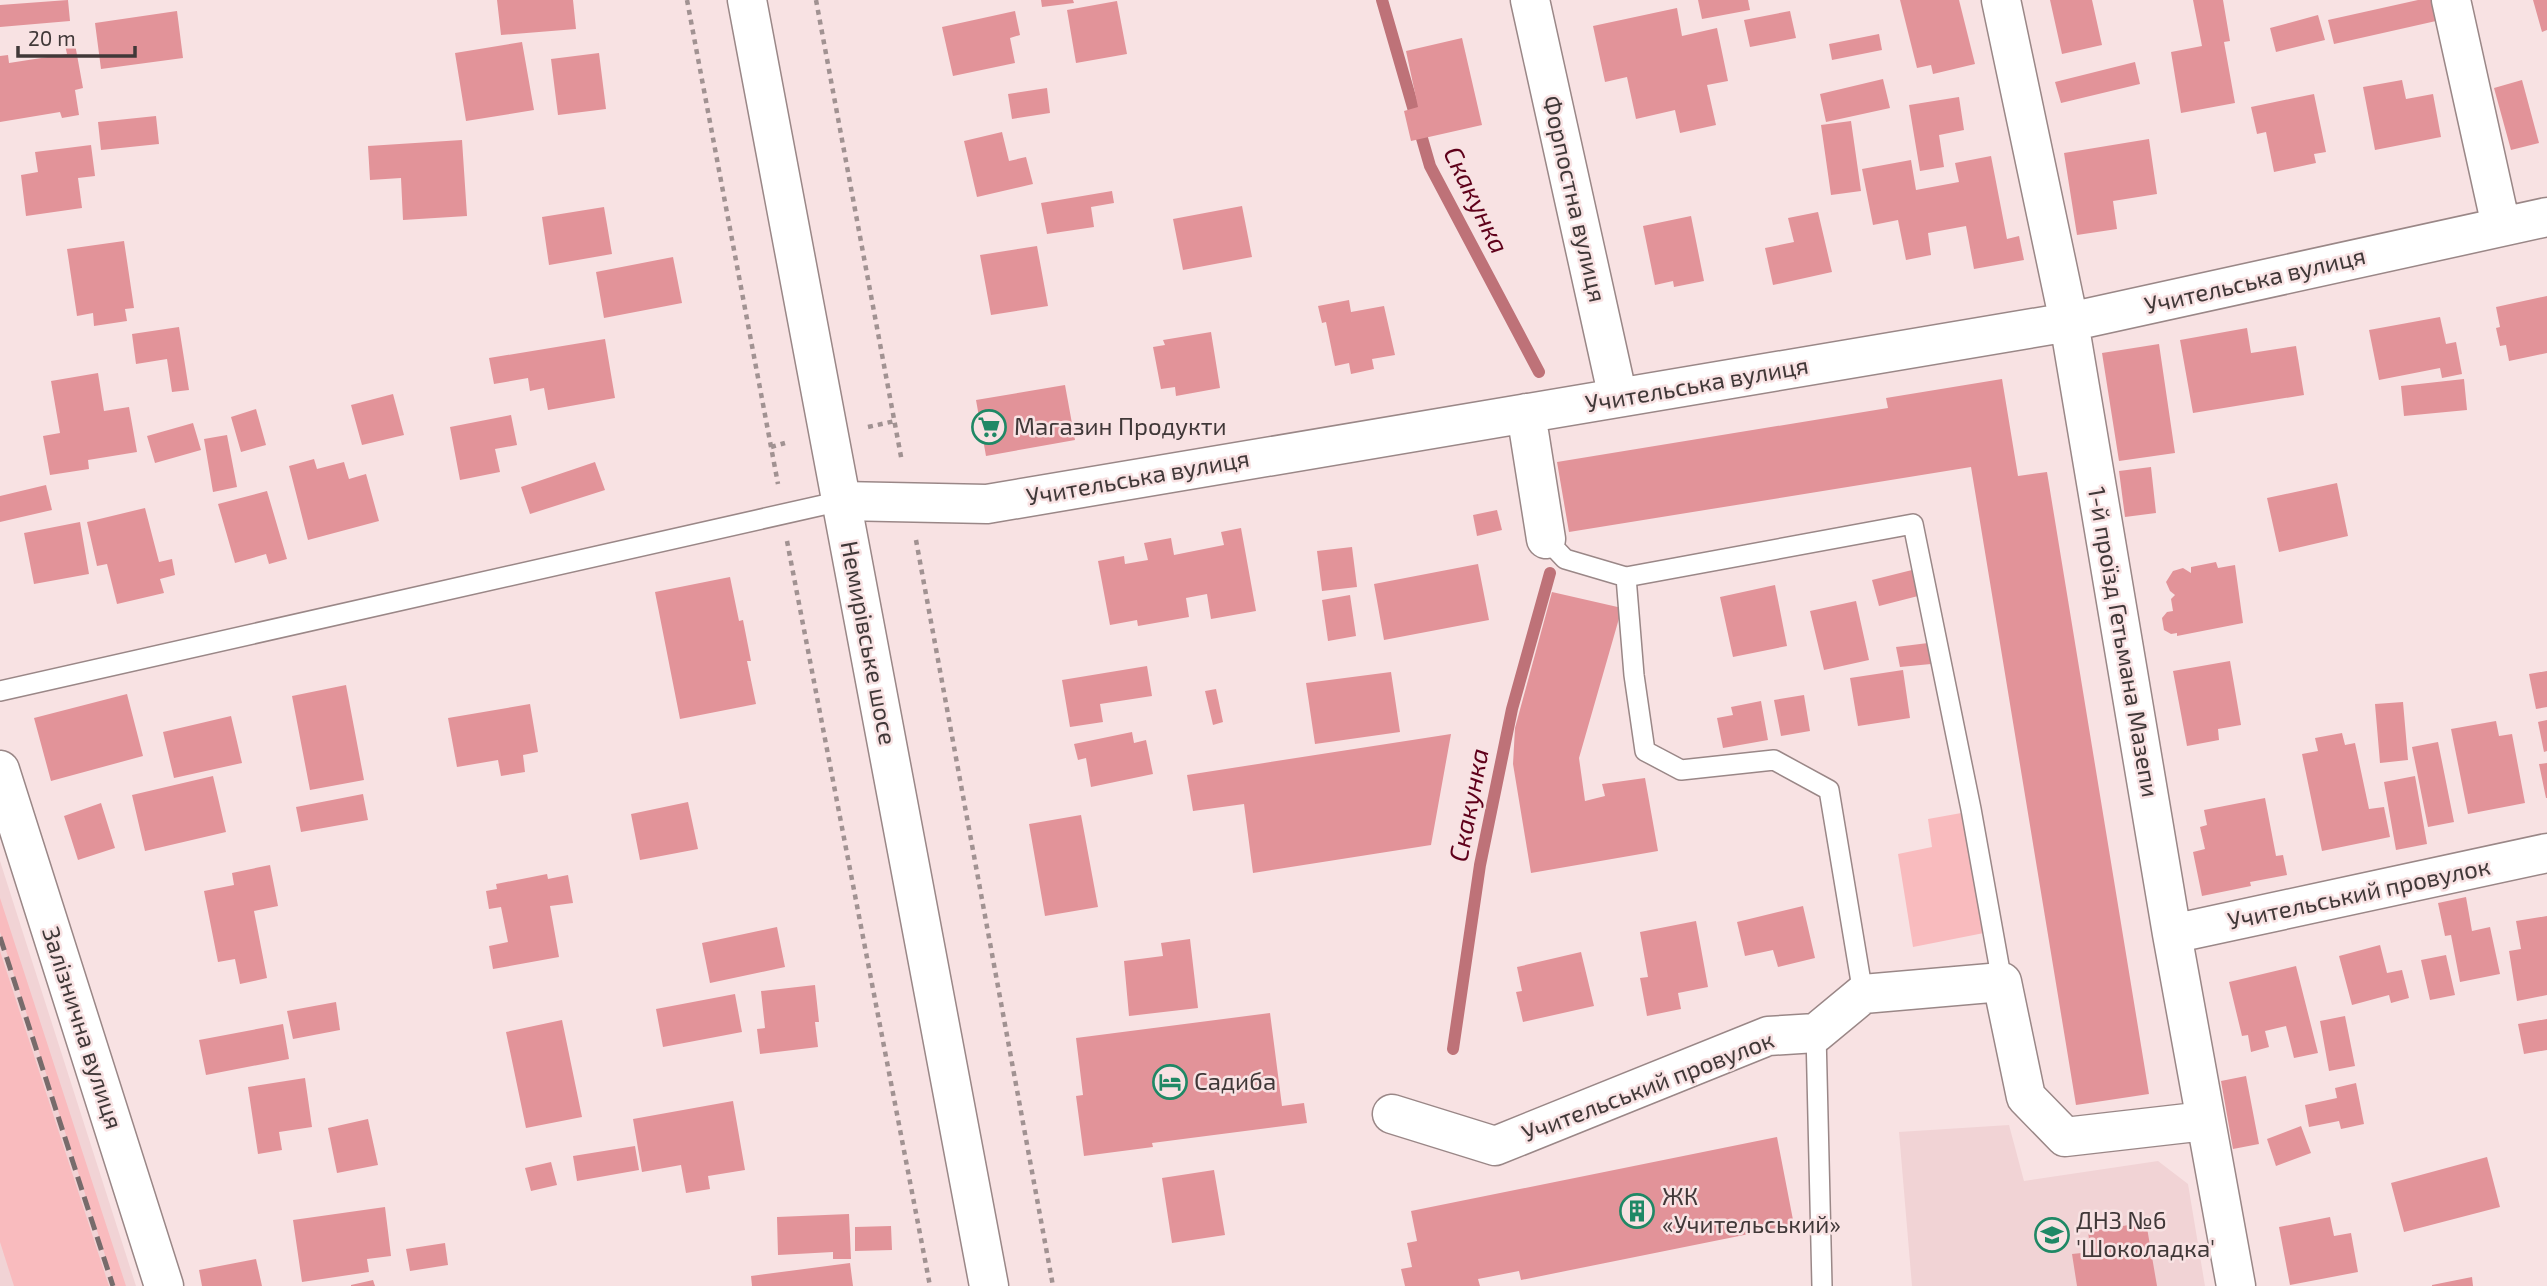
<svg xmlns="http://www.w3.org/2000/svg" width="2547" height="1286" viewBox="0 0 2547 1286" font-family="'Exo 2',sans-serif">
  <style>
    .built { fill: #f1d3d5 }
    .green { fill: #f9bbbe }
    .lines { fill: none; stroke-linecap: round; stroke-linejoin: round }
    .stream { stroke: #be7278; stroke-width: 12 }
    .building { fill: #e29399 }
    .service-casing { stroke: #9a8787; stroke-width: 22 }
    .minor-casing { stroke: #9a8787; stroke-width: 41 }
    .primary-casing { stroke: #9a8787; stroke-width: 41 }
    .path { stroke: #a19292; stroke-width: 4.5; stroke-dasharray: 5 5; stroke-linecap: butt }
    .service { stroke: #fff; stroke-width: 19 }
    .minor { stroke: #fff; stroke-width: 38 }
    .primary { stroke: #fff; stroke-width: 38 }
    .rail { stroke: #776b6b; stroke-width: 5; stroke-dasharray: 14 7; stroke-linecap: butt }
    .labels { text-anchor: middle; stroke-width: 5; stroke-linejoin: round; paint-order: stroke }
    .street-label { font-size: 24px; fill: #403838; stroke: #f8e2e3 }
    .poi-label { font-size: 24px; fill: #403838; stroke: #f8e2e3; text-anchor: start }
    .water-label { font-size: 26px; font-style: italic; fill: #5f001a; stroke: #f8e2e3 }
  </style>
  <rect width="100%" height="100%" fill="#f8e2e3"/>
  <!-- built -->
  <path class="built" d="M 0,861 L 136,1286 L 0,1286 Z
    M 2009,1125 L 2024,1181 L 2158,1161 L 2188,1184 L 2205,1286 L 1912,1286 L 1899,1132 Z"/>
  <!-- green -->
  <path class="green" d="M 1967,812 L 1989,932 L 1913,947 L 1898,854 L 1932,847 L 1928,819 Z
    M 0,898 L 126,1286 L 115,1286 L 0,932 Z
    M 0,951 L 105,1274 L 109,1286 L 14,1286 L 0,1242 Z"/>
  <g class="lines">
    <!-- stream -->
    <path class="stream" d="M 1382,0 L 1430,166 L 1539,372
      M 1453,1049 L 1480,865 L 1512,709 L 1550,573"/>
  </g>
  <!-- building -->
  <path class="building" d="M 68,0 L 70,21 L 0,27 L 0,5 Z
    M 497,0 L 573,0 L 576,29 L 501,35 Z
    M 1041,0 L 1073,0 L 1074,3 L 1042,7 Z
    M 1698,0 L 1748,0 L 1750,10 L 1702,19 Z
    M 1900,0 L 1959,0 L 1975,64 L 1933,74 L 1931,65 L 1917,68 Z
    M 2050,0 L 2092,0 L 2102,45 L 2062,54 Z
    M 2193,0 L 2223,0 L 2230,41 L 2224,42 L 2235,103 L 2181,113 L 2171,52 L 2202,46 Z
    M 2418,0 L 2431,0 L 2436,21 L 2334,44 L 2328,20 Z
    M 2533,0 L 2547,0 L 2547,30 L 2542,32 Z
    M 1117,1 L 1127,54 L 1076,63 L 1067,10 Z
    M 1677,8 L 1682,36 L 1717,28 L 1728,81 L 1707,85 L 1716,125 L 1680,133 L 1675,110 L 1636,119 L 1627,77 L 1605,82 L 1593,26 Z
    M 177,11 L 183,58 L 101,69 L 95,23 Z
    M 1015,11 L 1020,35 L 1010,38 L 1015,63 L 953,76 L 942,27 Z
    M 1790,11 L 1796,38 L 1750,47 L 1744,20 Z
    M 2318,15 L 2325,40 L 2276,52 L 2270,28 Z
    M 1879,34 L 1882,50 L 1832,60 L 1829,44 Z
    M 1462,38 L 1482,125 L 1411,141 L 1404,111 L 1418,107 L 1406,51 Z
    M 522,42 L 534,110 L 466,121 L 455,53 Z
    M 75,44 L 83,88 L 75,90 L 79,115 L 62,118 L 60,112 L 0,122 L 0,56 L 8,55 L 9,63 L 67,54 L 65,45 Z
    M 599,53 L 606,109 L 558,115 L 551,59 Z
    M 2135,62 L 2140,84 L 2061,103 L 2055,82 Z
    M 1883,79 L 1890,108 L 1826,122 L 1820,94 Z
    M 2402,80 L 2406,99 L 2433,94 L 2441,137 L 2375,150 L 2363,87 Z
    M 2522,80 L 2539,143 L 2511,150 L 2494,88 Z
    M 1047,88 L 1050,113 L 1012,119 L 1008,94 Z
    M 2314,94 L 2326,152 L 2314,154 L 2316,163 L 2274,172 L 2266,132 L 2257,134 L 2251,107 Z
    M 1959,97 L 1964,130 L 1939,135 L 1944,167 L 1920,171 L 1909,105 Z
    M 156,116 L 159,144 L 101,150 L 98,122 Z
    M 1851,121 L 1861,191 L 1831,195 L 1821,125 Z
    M 1002,132 L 1009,161 L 1026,157 L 1033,184 L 977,197 L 964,141 Z
    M 2149,139 L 2157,194 L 2113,201 L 2117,229 L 2077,235 L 2064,153 Z
    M 462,140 L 467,216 L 403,220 L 401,178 L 370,180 L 368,146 Z
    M 91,145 L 95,176 L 78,178 L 82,208 L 26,216 L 21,175 L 38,172 L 35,152 Z
    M 1991,156 L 2007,239 L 2019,236 L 2024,260 L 1974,269 L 1966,226 L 1928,233 L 1931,255 L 1906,260 L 1898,220 L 1873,225 L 1862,169 L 1911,160 L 1916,190 L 1959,182 L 1955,163 Z
    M 1112,191 L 1114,203 L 1091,207 L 1094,227 L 1047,234 L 1041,203 Z
    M 1242,206 L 1252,257 L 1183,270 L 1173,219 Z
    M 604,207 L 612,254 L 549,265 L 542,217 Z
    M 1818,212 L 1832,272 L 1773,285 L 1765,248 L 1794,242 L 1788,218 Z
    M 1691,216 L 1704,281 L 1674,287 L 1673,281 L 1655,285 L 1643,226 Z
    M 124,241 L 134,308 L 125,309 L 127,321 L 94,326 L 93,313 L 77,316 L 67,249 Z
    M 1037,246 L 1048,306 L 991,315 L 980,255 Z
    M 673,257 L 682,303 L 604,318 L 596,272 Z
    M 2547,296 L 2547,353 L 2509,361 L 2506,345 L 2500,346 L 2496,328 L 2500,327 L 2496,307 Z
    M 1349,300 L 1351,312 L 1384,306 L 1395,355 L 1372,359 L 1374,369 L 1351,374 L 1349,363 L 1335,366 L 1326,322 L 1322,323 L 1318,306 Z
    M 2440,317 L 2446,344 L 2456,342 L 2462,374 L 2442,378 L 2440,368 L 2379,380 L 2369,330 Z
    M 179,327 L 189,390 L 172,392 L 167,359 L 136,364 L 132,334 Z
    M 2247,328 L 2251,353 L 2296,346 L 2304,395 L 2193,413 L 2180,340 Z
    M 1211,332 L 1220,388 L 1176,396 L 1175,387 L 1161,389 L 1153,347 L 1165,345 L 1163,340 Z
    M 605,339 L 615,398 L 548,410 L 544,388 L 530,391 L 528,378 L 494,384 L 489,358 Z
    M 2159,344 L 2175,453 L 2119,461 L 2102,353 Z
    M 98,373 L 104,411 L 129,407 L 137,452 L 88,460 L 89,469 L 50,475 L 43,436 L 60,433 L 51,381 Z
    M 2002,379 L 2018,476 L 2047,472 L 2149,1094 L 2076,1105 L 1971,467 L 1569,532 L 1557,462 L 1888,408 L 1886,398 Z
    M 2464,379 L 2467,410 L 2404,416 L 2401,386 Z
    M 1065,385 L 1075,440 L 986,456 L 976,400 Z
    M 393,394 L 404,435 L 362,445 L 351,405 Z
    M 256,409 L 266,445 L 241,452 L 231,417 Z
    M 511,415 L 517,445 L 495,449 L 500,472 L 460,480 L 450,427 Z
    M 193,423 L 201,450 L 155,463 L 147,436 Z
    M 227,435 L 237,487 L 213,492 L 204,439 Z
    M 314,459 L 317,469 L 344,462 L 349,479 L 366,474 L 379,521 L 308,540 L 289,466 Z
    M 595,462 L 605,490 L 530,514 L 521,487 Z
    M 2151,467 L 2156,513 L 2125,517 L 2119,471 Z
    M 2337,483 L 2348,536 L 2279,552 L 2267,498 Z
    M 46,485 L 52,510 L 0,522 L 0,496 Z
    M 267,491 L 287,559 L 269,564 L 266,554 L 235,563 L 218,504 Z
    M 145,508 L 159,562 L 172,559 L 175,575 L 160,579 L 164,593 L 117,604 L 107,564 L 97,566 L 87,522 Z
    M 1497,510 L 1502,530 L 1477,536 L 1473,515 Z
    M 80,522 L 89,574 L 34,584 L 24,533 Z
    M 1241,528 L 1256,611 L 1211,619 L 1207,594 L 1186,598 L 1189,617 L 1138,626 L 1137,620 L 1110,625 L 1098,561 L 1124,556 L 1125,564 L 1148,560 L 1144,543 L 1171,538 L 1174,555 L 1224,545 L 1221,532 Z
    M 1352,547 L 1357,587 L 1322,591 L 1317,551 Z
    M 2216,562 L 2218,568 L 2235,565 L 2243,623 L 2177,636 L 2177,633 L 2171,634 L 2164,630 L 2162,618 L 2167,612 L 2173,611 L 2171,599 L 2175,595 L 2170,591 L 2166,582 L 2173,571 L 2183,568 L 2191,573 L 2191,567 Z
    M 1478,564 L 1489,620 L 1384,640 L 1374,584 Z
    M 1916,569 L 1922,595 L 1879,606 L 1872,580 Z
    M 730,577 L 739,621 L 743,620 L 751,661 L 747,661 L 756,704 L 680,719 L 655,592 Z
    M 1775,585 L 1787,646 L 1733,657 L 1720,597 Z
    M 1552,592 L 1622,608 L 1579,758 L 1585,801 L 1605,796 L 1602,784 L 1645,778 L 1658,851 L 1531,873 L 1513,764 L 1515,728 Z
    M 1350,595 L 1356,636 L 1328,641 L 1322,600 Z
    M 1856,601 L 1869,660 L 1824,670 L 1810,611 Z
    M 1928,643 L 1931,664 L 1900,667 L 1896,647 Z
    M 2230,661 L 2241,725 L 2218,729 L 2219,740 L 2187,746 L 2173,671 Z
    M 1147,666 L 1152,696 L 1100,704 L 1103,722 L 1070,727 L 1062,680 Z
    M 1903,670 L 1910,718 L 1858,726 L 1850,678 Z
    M 2547,671 L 2547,707 L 2536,709 L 2529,674 Z
    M 1391,672 L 1400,732 L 1315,744 L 1306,683 Z
    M 346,685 L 364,780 L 310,790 L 292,696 Z
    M 1216,689 L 1223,722 L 1213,725 L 1205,691 Z
    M 127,694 L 143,756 L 51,781 L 34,718 Z
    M 1804,695 L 1810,731 L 1781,736 L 1774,700 Z
    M 1761,701 L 1768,740 L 1723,748 L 1717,718 L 1733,715 L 1731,707 Z
    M 2403,702 L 2408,760 L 2380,763 L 2375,704 Z
    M 530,704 L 538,752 L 523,755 L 525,772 L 501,776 L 498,760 L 457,767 L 448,718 Z
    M 231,716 L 242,763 L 174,778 L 163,732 Z
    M 2547,720 L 2547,751 L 2544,752 L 2538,722 Z
    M 2496,721 L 2499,736 L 2512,734 L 2525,803 L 2468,814 L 2451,729 Z
    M 1132,732 L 1134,743 L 1146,740 L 1153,774 L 1091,787 L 1086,758 L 1078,760 L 1074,744 Z
    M 2342,733 L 2345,745 L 2355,743 L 2369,809 L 2384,807 L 2390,837 L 2322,851 L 2302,754 L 2318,751 L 2315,738 Z
    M 1451,734 L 1431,845 L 1253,873 L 1244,804 L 1193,811 L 1187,775 Z
    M 2438,742 L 2454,822 L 2428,827 L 2412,747 Z
    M 2547,763 L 2547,798 L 2546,798 L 2539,764 Z
    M 213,776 L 226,832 L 145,851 L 132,795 Z
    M 2415,776 L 2427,844 L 2396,850 L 2384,782 Z
    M 363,794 L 368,820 L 301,832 L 296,807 Z
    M 2265,798 L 2276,856 L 2283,855 L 2287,875 L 2250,882 L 2251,886 L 2202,896 L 2193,852 L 2205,849 L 2200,827 L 2207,825 L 2204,810 Z
    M 688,802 L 698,849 L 640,860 L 631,814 Z
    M 101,803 L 115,848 L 78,860 L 64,816 Z
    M 1081,815 L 1098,907 L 1045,916 L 1029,824 Z
    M 270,865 L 278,906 L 254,911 L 267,978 L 240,984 L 235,959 L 218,962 L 204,891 L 234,885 L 232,873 Z
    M 547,874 L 548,879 L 568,875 L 573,903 L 550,906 L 559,957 L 493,969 L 489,946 L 508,942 L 501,907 L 489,909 L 486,891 L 497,889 L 496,884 Z
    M 2466,897 L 2472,931 L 2490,927 L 2500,974 L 2460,982 L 2451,935 L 2445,936 L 2438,903 Z
    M 1803,906 L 1815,958 L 1778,967 L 1773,950 L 1745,956 L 1737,922 Z
    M 2547,916 L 2547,995 L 2517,1001 L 2509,951 L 2521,949 L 2516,921 Z
    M 1696,921 L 1708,987 L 1678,993 L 1681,1009 L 1647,1016 L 1640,978 L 1648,977 L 1640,932 Z
    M 777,927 L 785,967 L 710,983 L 702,943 Z
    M 1190,939 L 1198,1008 L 1129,1016 L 1124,961 L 1163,956 L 1161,943 Z
    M 2380,945 L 2387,973 L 2402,970 L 2409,998 L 2391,1003 L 2389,995 L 2352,1005 L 2339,956 Z
    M 1581,952 L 1594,1006 L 1523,1022 L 1516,992 L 1522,991 L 1517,967 Z
    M 2446,955 L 2455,995 L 2430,1000 L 2421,960 Z
    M 2296,966 L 2318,1053 L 2294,1058 L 2286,1026 L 2265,1031 L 2269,1047 L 2251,1052 L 2248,1035 L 2242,1036 L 2229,982 Z
    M 815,985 L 819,1022 L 815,1022 L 818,1047 L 760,1054 L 757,1029 L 765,1028 L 761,991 Z
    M 735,994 L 742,1032 L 663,1047 L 656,1009 Z
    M 336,1002 L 340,1030 L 293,1039 L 287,1011 Z
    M 1270,1013 L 1282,1106 L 1304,1103 L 1307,1123 L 1152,1143 L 1153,1147 L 1084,1156 L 1076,1096 L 1083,1095 L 1076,1038 Z
    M 2345,1016 L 2355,1066 L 2329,1071 L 2320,1021 Z
    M 2547,1019 L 2547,1050 L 2524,1054 L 2518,1024 Z
    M 562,1020 L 582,1117 L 526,1128 L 506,1032 Z
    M 283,1024 L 289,1059 L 206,1075 L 199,1040 Z
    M 2246,1076 L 2259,1144 L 2233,1149 L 2221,1081 Z
    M 305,1078 L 312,1127 L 279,1132 L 282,1150 L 258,1154 L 248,1087 Z
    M 2356,1083 L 2364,1124 L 2341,1129 L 2339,1121 L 2309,1127 L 2305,1105 L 2337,1098 L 2335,1088 Z
    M 733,1101 L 745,1170 L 708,1176 L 710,1189 L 686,1193 L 681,1165 L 642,1172 L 633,1119 Z
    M 368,1119 L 378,1165 L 337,1173 L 328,1128 Z
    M 2301,1126 L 2311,1153 L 2276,1166 L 2267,1139 Z
    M 1777,1137 L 1794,1225 L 1521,1280 L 1519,1271 L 1478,1279 L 1480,1286 L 1405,1286 L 1401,1269 L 1412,1267 L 1407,1243 L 1417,1241 L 1411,1211 Z
    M 635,1146 L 639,1170 L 577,1181 L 573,1156 Z
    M 2487,1157 L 2500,1207 L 2404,1232 L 2391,1183 Z
    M 551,1162 L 557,1185 L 531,1191 L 525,1168 Z
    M 1214,1170 L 1225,1235 L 1172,1243 L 1162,1178 Z
    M 385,1207 L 391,1256 L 367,1259 L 369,1272 L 302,1282 L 293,1220 Z
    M 849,1214 L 851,1259 L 833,1259 L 833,1252 L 778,1255 L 777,1217 Z
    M 2330,1217 L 2334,1236 L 2351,1233 L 2358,1272 L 2290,1285 L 2279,1227 Z
    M 2146,1222 L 2157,1286 L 2077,1286 L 2072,1254 L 2091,1252 L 2088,1232 Z
    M 891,1226 L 892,1250 L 855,1251 L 855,1227 Z
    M 445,1243 L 448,1265 L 410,1271 L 406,1249 Z
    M 256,1259 L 262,1286 L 202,1286 L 199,1270 Z
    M 850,1263 L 853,1286 L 752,1286 L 751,1276 Z
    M 2472,1277 L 2473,1286 L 2432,1286 L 2432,1285 Z
    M 373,1280 L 375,1286 L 351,1286 L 351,1285 Z"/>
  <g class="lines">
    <!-- service casing -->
    <g class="service-casing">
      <path id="service" d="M 1546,539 L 1565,559 L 1626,577 L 1913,524 L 1971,809 L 2002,982
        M 1626,577 L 1634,675 L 1645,751 L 1681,770 L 1774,760 L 1829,790 L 1863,994
        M 0,691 L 841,501
        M 1816,1033 L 1822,1286"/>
    </g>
    <!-- minor casing -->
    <g class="minor-casing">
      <path id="minor" d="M 1530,0 L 1618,398
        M 2001,0 L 2069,322 L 2172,934 L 2236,1286
        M 2451,0 L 2501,226
        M 1526,413 L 1546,539
        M 841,501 L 987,504 L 2069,322 L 2547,217
        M 0,770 L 164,1286
        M 2172,934 L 2547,853
        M 1392,1114 L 1495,1146 L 1768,1036 L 1816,1033 L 1863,994 L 2002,982 L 2026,1097 L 2065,1137 L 2205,1121"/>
    </g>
    <!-- primary casing -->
    <g class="primary-casing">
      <path id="primary" d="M 747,0 L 989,1286"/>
    </g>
    <!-- path -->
    <path class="path" d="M 687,0 L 778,484
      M 816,0 L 902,462
      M 868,427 L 895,421
      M 771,447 L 785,443
      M 916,540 L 1053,1286
      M 787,541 L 930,1286"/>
    <!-- service -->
    <use href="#service" class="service"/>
    <!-- minor -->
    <use href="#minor" class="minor"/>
    <!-- primary -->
    <use href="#primary" class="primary"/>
    <!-- rail -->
    <path class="rail" d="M 0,937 L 113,1286"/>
  </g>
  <!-- icons -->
  <defs>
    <g id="supermarket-ring" transform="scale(1.75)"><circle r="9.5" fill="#f8e2e3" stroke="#1f8865" stroke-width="1.5"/><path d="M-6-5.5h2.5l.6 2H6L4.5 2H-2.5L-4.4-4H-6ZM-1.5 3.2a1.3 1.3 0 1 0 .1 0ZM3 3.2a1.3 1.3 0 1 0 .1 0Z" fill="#1f8865"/></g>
    <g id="hotel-ring" transform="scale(1.75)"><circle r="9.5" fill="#f8e2e3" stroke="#1f8865" stroke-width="1.5"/><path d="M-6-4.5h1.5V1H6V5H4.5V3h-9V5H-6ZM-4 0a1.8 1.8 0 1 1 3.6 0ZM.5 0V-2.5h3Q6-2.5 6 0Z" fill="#1f8865"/></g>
    <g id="building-ring" transform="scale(1.75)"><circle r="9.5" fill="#f8e2e3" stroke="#1f8865" stroke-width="1.5"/><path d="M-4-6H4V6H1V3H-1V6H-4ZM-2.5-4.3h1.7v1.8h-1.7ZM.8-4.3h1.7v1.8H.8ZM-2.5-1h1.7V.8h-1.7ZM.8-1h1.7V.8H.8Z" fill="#1f8865"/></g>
    <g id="school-ring" transform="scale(1.75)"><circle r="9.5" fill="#f8e2e3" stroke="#1f8865" stroke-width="1.5"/><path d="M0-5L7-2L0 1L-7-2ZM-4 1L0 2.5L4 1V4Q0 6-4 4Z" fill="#1f8865"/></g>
  </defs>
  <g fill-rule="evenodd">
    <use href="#supermarket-ring" x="989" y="427"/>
    <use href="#hotel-ring" x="1170" y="1082"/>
    <use href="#building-ring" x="1637" y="1211"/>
    <use href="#school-ring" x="2052" y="1235"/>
  </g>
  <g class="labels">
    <!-- street labels -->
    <g class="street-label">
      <text transform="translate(1574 199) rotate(77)" y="8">Форпостна вулиця</text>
      <text transform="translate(2255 281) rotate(-13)" y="8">Учительська вулиця</text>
      <text transform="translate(1697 385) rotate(-10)" y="8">Учительська вулиця</text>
      <text transform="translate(1138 478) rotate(-10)" y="8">Учительська вулиця</text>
      <text transform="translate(2123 642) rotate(80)" y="8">1-й проїзд Гетьмана Мазепи</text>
      <text transform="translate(868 643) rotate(79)" y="8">Немирівське шосе</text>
      <text transform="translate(2359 894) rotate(-12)" y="8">Учительський провулок</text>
      <text transform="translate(82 1028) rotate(72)" y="8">Залізнична вулиця</text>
      <text transform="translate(1648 1087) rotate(-21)" y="8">Учительський провулок</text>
    </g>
    <!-- poi labels -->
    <g class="poi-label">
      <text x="1014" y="435">Магазин Продукти</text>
      <text x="1194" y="1090">Садиба</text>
      <text x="1662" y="1205">ЖК<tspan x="1662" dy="28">«Учительський»</tspan></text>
      <text x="2076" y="1229">ДНЗ №6<tspan x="2076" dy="28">'Шоколадка'</tspan></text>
    </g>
    <!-- water labels -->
    <g class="water-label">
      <text transform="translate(1476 200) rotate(64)" y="9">Скакунка</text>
      <text transform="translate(1469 805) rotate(-79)" y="9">Скакунка</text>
    </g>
  </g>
  <!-- scale -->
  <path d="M18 46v10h117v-10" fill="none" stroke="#403838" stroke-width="3.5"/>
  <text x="28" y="46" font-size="21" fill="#403838" stroke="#f8e2e3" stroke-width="5" paint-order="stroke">20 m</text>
</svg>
